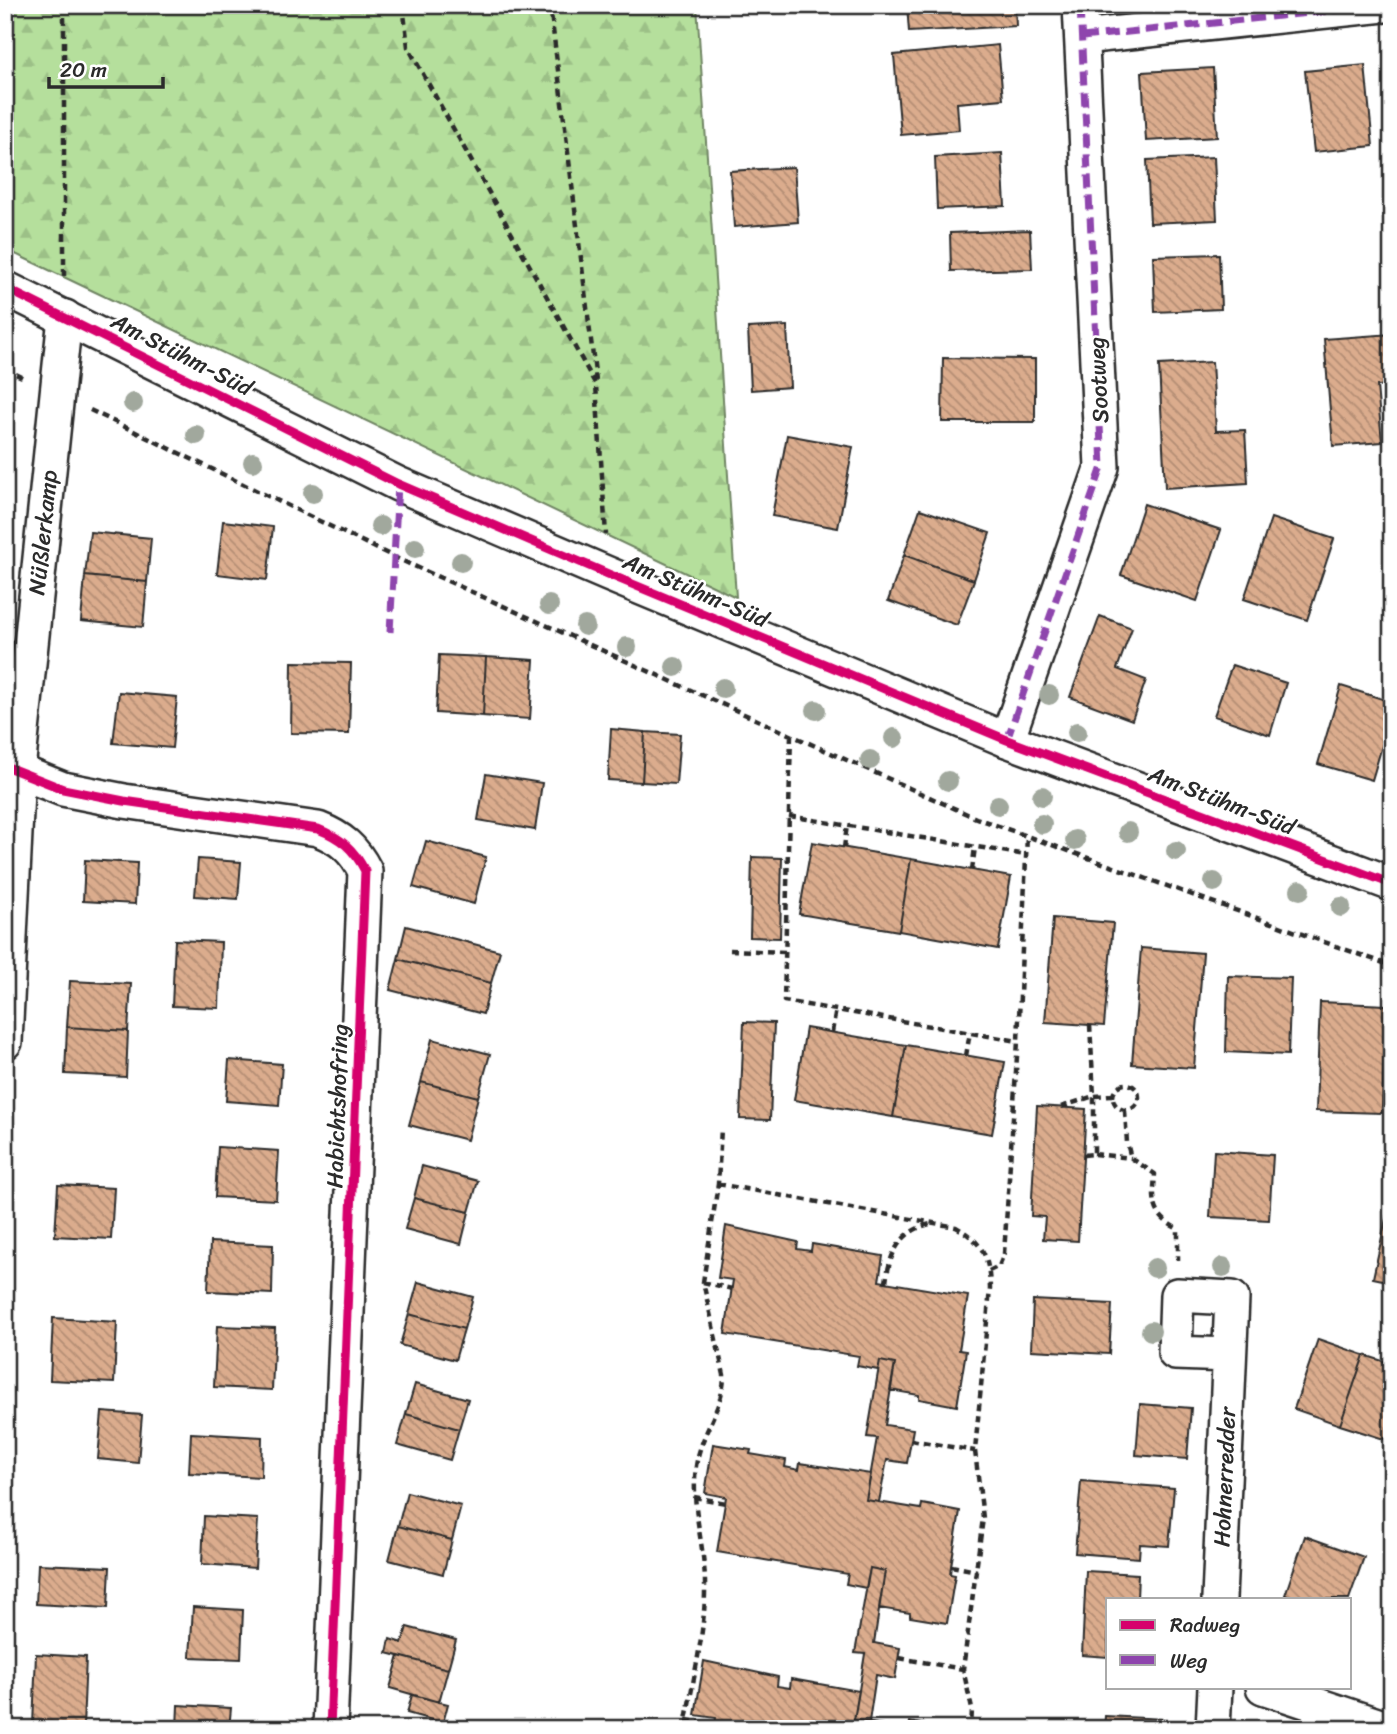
<svg xmlns="http://www.w3.org/2000/svg" width="1397" height="1734" viewBox="0 0 1397 1734" font-family="Sriracha,sans-serif">
  <style>
    .forest { fill: url(#forest-firs); stroke: #708564; stroke-width: 2 }
    .building { fill: url(#building-back-hatch); stroke: #2b2b2b; stroke-width: 2 }
    .lines { fill: none; stroke-linecap: round; stroke-linejoin: round }
    .street-casing { stroke: #2b2b2b; stroke-width: 38 }
    .path { stroke: #2b2b2b; stroke-width: 4.5; stroke-dasharray: 7 5; stroke-linecap: butt }
    .street { stroke: #fff; stroke-width: 33 }
    .quiet { stroke: #8e44ad; stroke-width: 7; stroke-dasharray: 14 7; stroke-linecap: butt }
    .cycleway-casing { stroke: #fff; stroke-width: 13 }
    .cycleway { stroke: #d6006c; stroke-width: 9 }
    .tree { fill: #a1a89d }
    .labels { text-anchor: middle; stroke-width: 5; stroke-linejoin: round; paint-order: stroke }
    .street-label { font-size: 23px; fill: #2b2b2b; stroke: #fff }
  </style>
  <defs>
    <pattern id="forest-firs" width="22" height="20" patternUnits="userSpaceOnUse" patternTransform="scale(1.75)"><rect width="22" height="20" fill="#b5df9c"/><path d="M5 1l3.5 6h-7zM16 11l3.5 6h-7z" fill="#9cc087"/></pattern>
    <pattern id="building-back-hatch" width="6" height="6" patternUnits="userSpaceOnUse" patternTransform="scale(1.75)"><rect width="6" height="6" fill="#dbac8d"/><path d="M-1 5l2 2M0 0l6 6M5-1l2 2" fill="none" stroke="#b28c73"/></pattern>
  </defs>
  <rect width="100%" height="100%" fill="#fff"/>
  <filter id="ink" filterUnits="userSpaceOnUse"><feTurbulence type="fractalNoise" baseFrequency=".0143" numOctaves="2"/><feDisplacementMap in="SourceGraphic" scale="14" xChannelSelector="R" yChannelSelector="G"/><feConvolveMatrix kernelMatrix="1 2 1 2 8 2 1 2 1" color-interpolation-filters="sRGB"/></filter>
  <g filter="url(#ink)">
    <!-- forest -->
    <path class="forest" d="M 5,5 L 697,5 L 736,597 L 5,249 Z"/>
    <!-- building -->
    <path class="building" d="M 907,5 L 1015,5 L 1016,26 L 909,32 Z
      M 998,45 L 1003,99 L 957,103 L 959,130 L 901,135 L 894,55 Z
      M 1365,65 L 1373,146 L 1314,152 L 1305,71 Z
      M 1213,68 L 1217,137 L 1146,141 L 1142,72 Z
      M 1002,153 L 1005,206 L 937,209 L 935,157 Z
      M 1214,157 L 1217,220 L 1150,223 L 1147,160 Z
      M 794,167 L 798,222 L 734,227 L 730,171 Z
      M 1030,230 L 1032,269 L 951,271 L 950,233 Z
      M 1219,254 L 1221,309 L 1155,312 L 1153,256 Z
      M 787,326 L 790,387 L 751,390 L 748,328 Z
      M 1392,334 L 1392,385 L 1377,386 L 1382,442 L 1333,446 L 1324,339 Z
      M 943,358 L 1035,359 L 1035,422 L 942,422 Z
      M 1212,362 L 1216,431 L 1245,430 L 1248,483 L 1165,488 L 1159,365 Z
      M 787,435 L 853,447 L 838,528 L 772,516 Z
      M 1144,504 L 1221,530 L 1197,601 L 1121,575 Z
      M 920,509 L 990,533 L 974,580 L 904,555 Z
      M 1271,518 L 1334,539 L 1307,620 L 1244,599 Z
      M 223,521 L 273,527 L 267,580 L 217,574 Z
      M 90,532 L 151,538 L 147,582 L 85,576 Z
      M 904,555 L 974,580 L 957,625 L 888,601 Z
      M 85,576 L 147,582 L 143,627 L 81,621 Z
      M 1100,616 L 1132,628 L 1117,669 L 1146,680 L 1132,720 L 1070,697 Z
      M 439,655 L 486,657 L 483,716 L 436,713 Z
      M 486,657 L 534,660 L 530,719 L 483,716 Z
      M 292,662 L 351,663 L 349,734 L 291,733 Z
      M 1232,665 L 1286,683 L 1270,735 L 1214,716 Z
      M 1341,686 L 1392,702 L 1392,712 L 1372,780 L 1318,764 Z
      M 119,692 L 177,697 L 172,748 L 113,743 Z
      M 611,729 L 645,732 L 642,782 L 608,780 Z
      M 645,732 L 680,734 L 676,784 L 642,782 Z
      M 486,774 L 542,783 L 535,830 L 478,820 Z
      M 426,841 L 486,857 L 474,904 L 413,887 Z
      M 812,842 L 911,859 L 899,931 L 799,914 Z
      M 752,857 L 782,858 L 780,938 L 750,937 Z
      M 198,859 L 241,862 L 238,899 L 195,896 Z
      M 911,859 L 1011,877 L 998,949 L 899,931 Z
      M 85,860 L 137,863 L 135,904 L 83,901 Z
      M 1053,918 L 1113,923 L 1104,1026 L 1045,1022 Z
      M 406,926 L 500,951 L 491,983 L 398,959 Z
      M 175,940 L 221,942 L 219,1008 L 172,1006 Z
      M 1141,948 L 1203,953 L 1194,1068 L 1132,1064 Z
      M 398,959 L 491,983 L 483,1014 L 390,990 Z
      M 1228,976 L 1291,978 L 1288,1055 L 1226,1052 Z
      M 70,981 L 131,984 L 128,1031 L 67,1027 Z
      M 1320,1002 L 1386,1005 L 1382,1113 L 1316,1111 Z
      M 744,1022 L 774,1023 L 770,1120 L 740,1119 Z
      M 67,1027 L 128,1031 L 126,1077 L 65,1074 Z
      M 806,1028 L 906,1045 L 893,1117 L 794,1100 Z
      M 432,1039 L 490,1054 L 478,1097 L 421,1082 Z
      M 906,1045 L 1005,1062 L 992,1134 L 893,1117 Z
      M 229,1060 L 282,1064 L 279,1105 L 226,1101 Z
      M 421,1082 L 478,1097 L 467,1140 L 409,1125 Z
      M 1037,1106 L 1086,1109 L 1078,1241 L 1043,1239 L 1045,1217 L 1031,1216 Z
      M 218,1147 L 279,1151 L 276,1200 L 215,1197 Z
      M 1214,1151 L 1273,1155 L 1269,1220 L 1210,1217 Z
      M 422,1166 L 478,1181 L 469,1212 L 414,1198 Z
      M 58,1185 L 114,1188 L 111,1239 L 55,1236 Z
      M 414,1198 L 469,1212 L 461,1244 L 405,1229 Z
      M 1387,1214 L 1392,1215 L 1392,1282 L 1373,1278 Z
      M 726,1226 L 798,1242 L 797,1249 L 811,1251 L 812,1244 L 883,1256 L 879,1281 L 968,1296 L 959,1350 L 966,1351 L 957,1406 L 919,1399 L 919,1395 L 890,1390 L 895,1364 L 880,1361 L 878,1370 L 857,1366 L 859,1356 L 725,1334 L 733,1280 L 718,1278 Z
      M 210,1242 L 273,1245 L 272,1294 L 208,1291 Z
      M 418,1282 L 473,1297 L 464,1329 L 409,1314 Z
      M 1033,1300 L 1112,1304 L 1109,1354 L 1031,1350 Z
      M 409,1314 L 464,1329 L 455,1360 L 400,1345 Z
      M 53,1318 L 117,1322 L 114,1383 L 50,1380 Z
      M 217,1326 L 275,1328 L 272,1390 L 214,1387 Z
      M 1318,1339 L 1364,1355 L 1340,1425 L 1294,1409 Z
      M 1364,1355 L 1392,1364 L 1392,1427 L 1387,1440 L 1340,1425 Z
      M 880,1361 L 895,1364 L 885,1425 L 913,1429 L 907,1463 L 887,1460 L 879,1502 L 866,1500 L 877,1438 L 867,1437 Z
      M 415,1384 L 468,1399 L 459,1429 L 406,1414 Z
      M 1140,1404 L 1191,1408 L 1187,1459 L 1136,1455 Z
      M 102,1412 L 142,1415 L 138,1463 L 98,1459 Z
      M 406,1414 L 459,1429 L 450,1460 L 397,1445 Z
      M 191,1433 L 262,1437 L 261,1477 L 189,1473 Z
      M 713,1444 L 751,1450 L 750,1454 L 786,1460 L 785,1467 L 799,1470 L 800,1463 L 871,1474 L 866,1500 L 921,1509 L 922,1504 L 960,1511 L 951,1566 L 950,1574 L 955,1575 L 947,1623 L 910,1617 L 910,1613 L 879,1608 L 885,1571 L 870,1568 L 866,1588 L 846,1584 L 848,1574 L 717,1552 L 726,1497 L 705,1493 Z
      M 1081,1481 L 1174,1488 L 1169,1546 L 1140,1544 L 1139,1558 L 1075,1553 Z
      M 407,1492 L 461,1506 L 452,1540 L 398,1526 Z
      M 204,1516 L 258,1519 L 255,1568 L 202,1564 Z
      M 398,1526 L 452,1540 L 443,1574 L 389,1560 Z
      M 1305,1536 L 1364,1557 L 1349,1599 L 1297,1599 L 1285,1595 Z
      M 38,1564 L 110,1567 L 108,1608 L 36,1604 Z
      M 870,1568 L 885,1571 L 874,1643 L 900,1648 L 895,1679 L 876,1675 L 869,1722 L 854,1720 L 865,1654 L 855,1653 Z
      M 1086,1571 L 1138,1574 L 1137,1599 L 1108,1599 L 1108,1657 L 1082,1655 Z
      M 193,1607 L 243,1610 L 241,1659 L 190,1657 Z
      M 407,1627 L 456,1640 L 448,1669 L 387,1653 L 390,1639 L 402,1643 Z
      M 36,1654 L 86,1657 L 83,1727 L 33,1725 Z
      M 399,1656 L 448,1669 L 439,1702 L 390,1688 Z
      M 704,1661 L 778,1677 L 777,1686 L 790,1688 L 791,1679 L 859,1691 L 854,1720 L 907,1729 L 714,1729 L 716,1718 L 695,1715 Z
      M 412,1695 L 448,1704 L 443,1723 L 407,1713 Z
      M 178,1705 L 231,1708 L 229,1729 L 177,1729 Z
      M 1105,1716 L 1164,1719 L 1164,1729 L 1104,1729 Z
      M 910,1722 L 948,1729 L 909,1729 Z"/>
    <g class="lines">
      <!-- street casing -->
      <g class="street-casing">
        <g id="street">
          <path d="M 1082,37 L 1384,5"/>
          <path d="M 5,288 L 398,484 L 608,574 L 1007,740 L 1392,884"/>
          <path d="M 1007,740 L 1102,467 L 1080,5"/>
          <path d="M 5,766 L 63,789 L 124,801 L 318,829 C 341,838 354,849 365,871 L 330,1729"/>
          <path id="s1" d="M 5,1042 L 18,770 L 65,317"/>
          <path id="s2" d="M 1219,1599 L 1232,1298 L 1177,1295 L 1175,1353 L 1229,1355"/>
          <path d="M 1263,1687 L 1389,1729"/>
          <path d="M 1213,1729 L 1215,1687"/>
        </g>
      </g>
      <!-- path -->
      <path class="path" d="M 64,5 L 64,277
        M 403,5 L 408,47 L 596,385 L 606,535
        M 550,5 L 596,381
        M 5,369 L 22,377
        M 90,410 L 394,557 L 976,818 L 1392,966
        M 791,735 L 784,1001 L 1018,1041
        M 789,816 L 1026,855
        M 844,848 L 847,825
        M 972,870 L 975,847
        M 730,950 L 785,952
        M 1090,1025 L 1094,1096 L 1112,1095
        M 832,1032 L 836,1009
        M 966,1056 L 970,1032
        M1113 1097a13 13 0 1 1 26 0a13 13 0 1 1-26 0Z
        M 1061,1107 L 1094,1096 L 1094,1154 L 1083,1155
        M 1125,1111 L 1127,1143 L 1131,1158 L 1155,1174 C 1153,1201 1151,1215 1178,1229 L 1178,1260
        M 1094,1154 L 1131,1158
        M 718,1184 L 956,1227 C 984,1243 989,1257 990,1289 L 975,1451 L 983,1518 L 963,1669 L 972,1709 L 971,1729
        M 989,1271 L 999,1266 L 1004,1254 L 1018,1041 L 1027,835
        M 703,1282 L 732,1289
        M 886,1283 C 889,1254 900,1231 930,1224
        M 911,1440 L 975,1451
        M 694,1497 L 726,1503
        M 951,1566 L 977,1571
        M 899,1658 L 963,1669
        M 686,1720 L 715,1725
        M 688,1729 L 686,1720 C 694,1675 706,1628 705,1582 C 704,1541 691,1509 696,1466 C 701,1432 724,1407 724,1375 L 703,1282 L 718,1184 L 721,1128"/>
      <!-- street -->
      <use href="#street" class="street"/>
      <!-- quiet -->
      <path class="quiet" d="M 1082,37 L 1384,5
        M 390,632 L 398,484
        M 1007,740 L 1102,467 L 1080,5"/>
      <!-- cycleway casing -->
      <g class="cycleway-casing">
        <path id="cycleway" d="M 5,288 L 398,484 L 608,574 L 1007,740 L 1392,884
          M 5,766 L 63,789 L 124,801 L 318,829 C 341,838 354,849 365,871 L 330,1729"/>
      </g>
      <!-- cycleway -->
      <use href="#cycleway" class="cycleway"/>
    </g>
    <!-- trees -->
    <g class="tree">
      <circle cx="133" cy="403" r="10"/>
      <circle cx="196" cy="435" r="10"/>
      <circle cx="253" cy="462" r="10"/>
      <circle cx="313" cy="493" r="10"/>
      <circle cx="380" cy="526" r="10"/>
      <circle cx="415" cy="548" r="10"/>
      <circle cx="461" cy="562" r="10"/>
      <circle cx="549" cy="605" r="10"/>
      <circle cx="585" cy="626" r="10"/>
      <circle cx="627" cy="647" r="10"/>
      <circle cx="675" cy="667" r="10"/>
      <circle cx="723" cy="688" r="10"/>
      <circle cx="1049" cy="695" r="10"/>
      <circle cx="816" cy="710" r="10"/>
      <circle cx="1077" cy="732" r="10"/>
      <circle cx="894" cy="738" r="10"/>
      <circle cx="870" cy="760" r="10"/>
      <circle cx="948" cy="781" r="10"/>
      <circle cx="1042" cy="796" r="10"/>
      <circle cx="998" cy="805" r="10"/>
      <circle cx="1042" cy="824" r="10"/>
      <circle cx="1128" cy="832" r="10"/>
      <circle cx="1075" cy="840" r="10"/>
      <circle cx="1176" cy="851" r="10"/>
      <circle cx="1214" cy="882" r="10"/>
      <circle cx="1300" cy="890" r="10"/>
      <circle cx="1341" cy="907" r="10"/>
      <circle cx="1223" cy="1267" r="10"/>
      <circle cx="1155" cy="1268" r="10"/>
      <circle cx="1151" cy="1331" r="10"/>
    </g>
  </g>
  <g class="labels">
    <!-- street labels -->
    <g class="street-label">
      <text transform="translate(182 354) rotate(27)" y="8">Am Stühm-Süd</text>
      <text transform="translate(1098 380) rotate(-93)" y="8">Sootweg</text>
      <text dy="8" stroke="none"><textPath href="#s1" startOffset="511">Nüßlerkamp</textPath></text>
      <text transform="translate(696 590) rotate(23)" y="8">Am Stühm-Süd</text>
      <text transform="translate(1222 800) rotate(21)" y="8">Am Stühm-Süd</text>
      <text transform="translate(337 1106) rotate(-88)" y="8">Habichtshofring</text>
      <text dy="8" stroke="none"><textPath href="#s2" startOffset="122">Hohnerredder</textPath></text>
    </g>
  </g>
  <!-- margin -->
  <rect width="1397" height="1734" fill="none" stroke="#fff" stroke-width="28"/>
  <rect x="14" y="14" width="1369" height="1706" fill="none" stroke="#2b2b2b" stroke-width="2.5" filter="url(#ink)"/>
  <!-- legend -->
  <rect x="1106" y="1598" width="245" height="91" fill="#ffffff" stroke="#aaaaaa" stroke-width="2"/>
  <rect x="1120" y="1620" width="35" height="10" fill="#d6006c" stroke="#aaaaaa" stroke-width="2"/>
  <text x="1170" y="1632" font-size="21" fill="#2b2b2b">Radweg</text>
  <rect x="1120" y="1655" width="35" height="10" fill="#8e44ad" stroke="#aaaaaa" stroke-width="2"/>
  <text x="1170" y="1668" font-size="21" fill="#2b2b2b">Weg</text>
  <!-- scale -->
  <path d="M49 77v10h114v-10" fill="none" stroke="#2b2b2b" stroke-width="3.5"/>
  <text x="60" y="77" font-size="21" fill="#2b2b2b" stroke="#ffffff" stroke-width="5" paint-order="stroke">20 m</text>
</svg>
